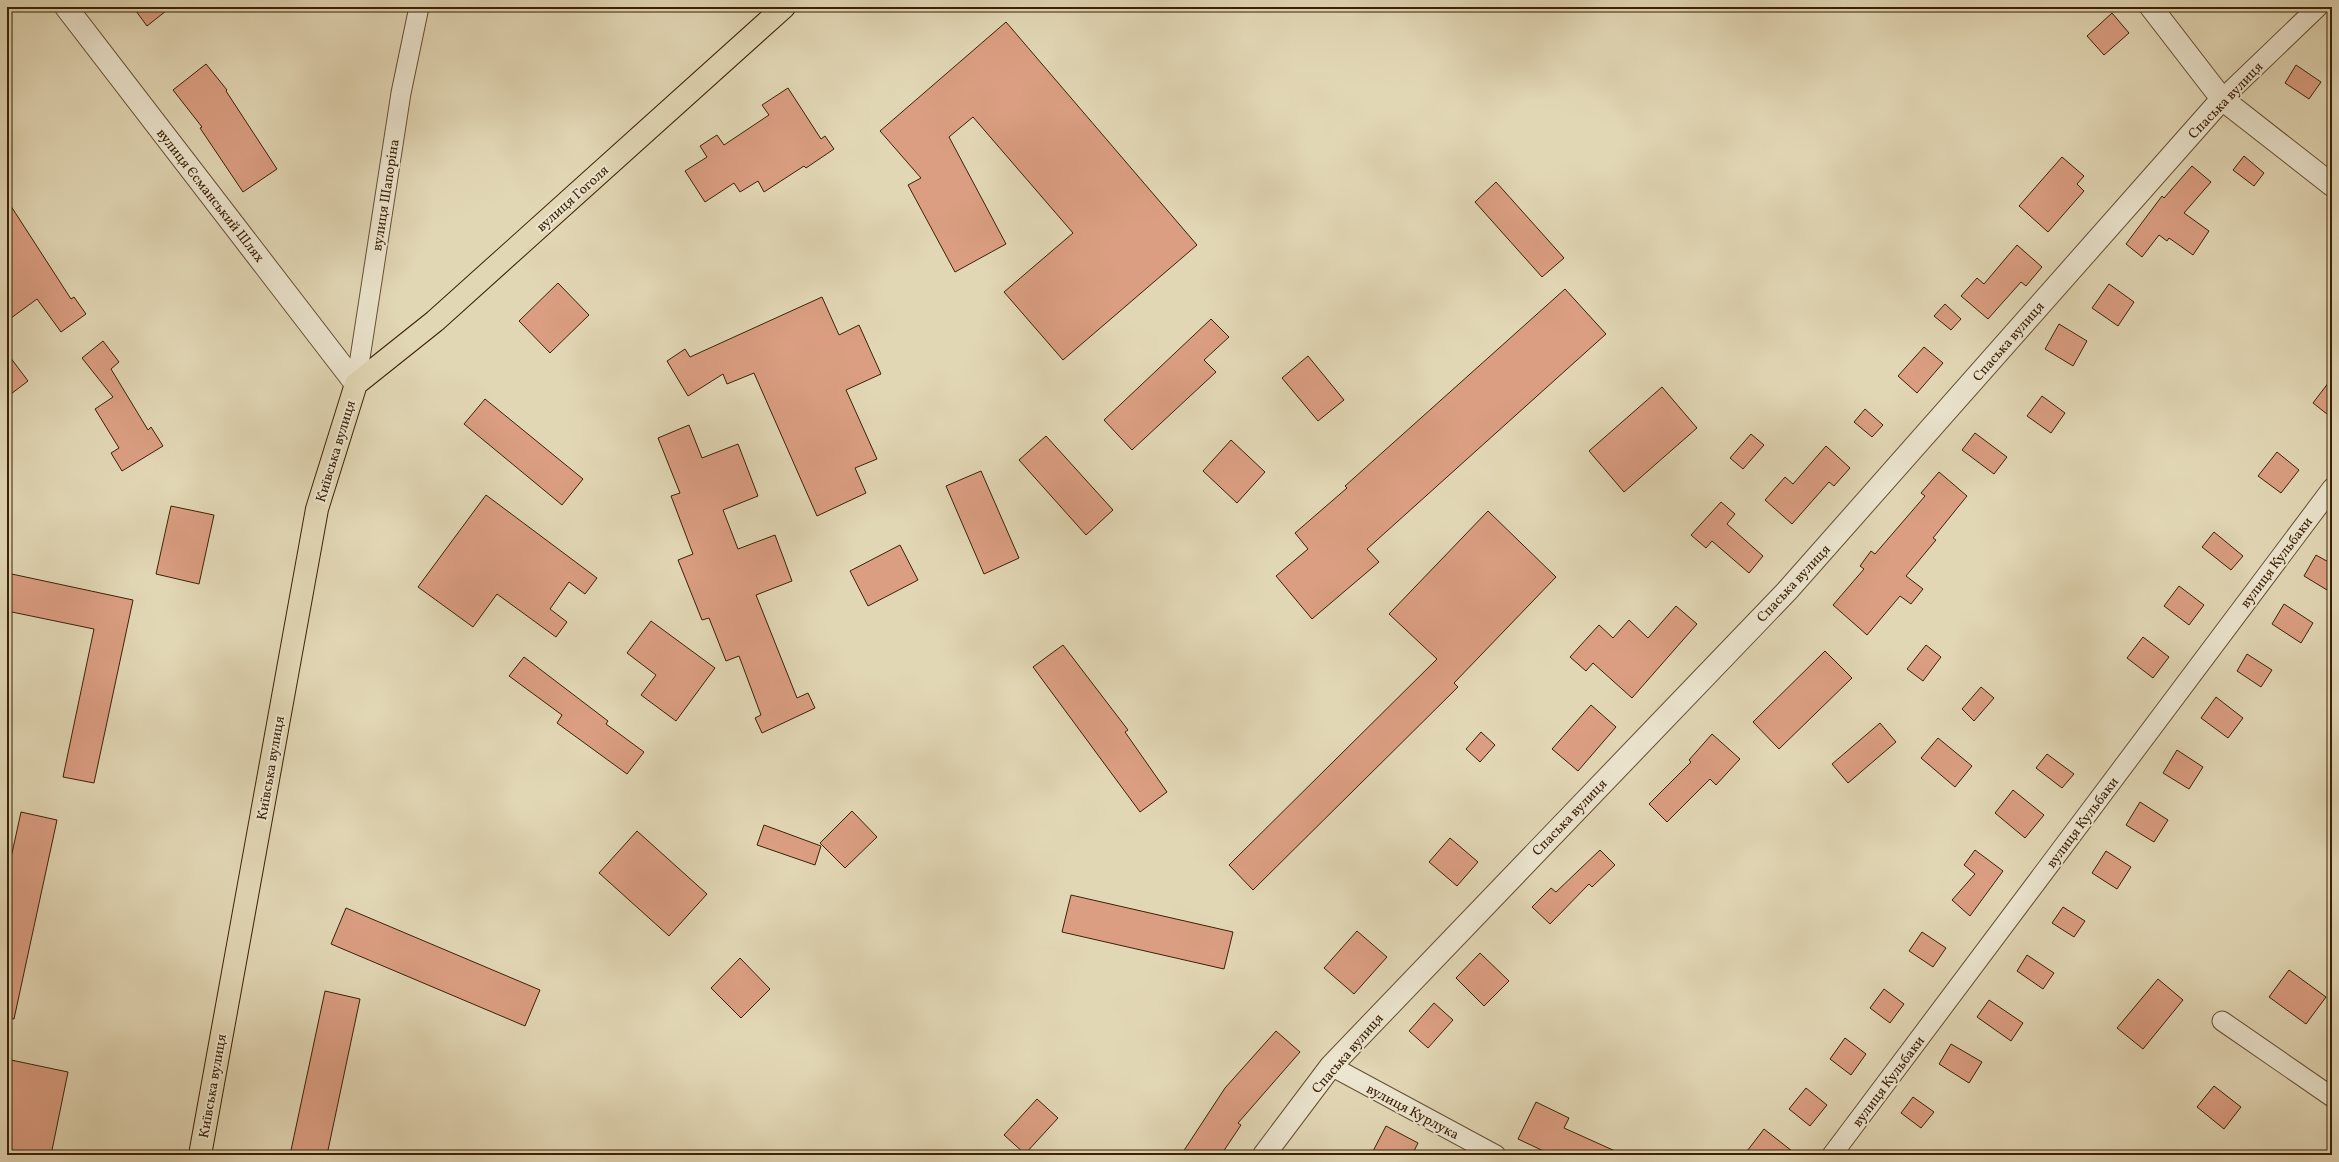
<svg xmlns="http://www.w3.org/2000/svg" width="2339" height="1162" viewBox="0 0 2339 1162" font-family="Vollkorn,serif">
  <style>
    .building { fill: #db9e82; stroke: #3b2105 }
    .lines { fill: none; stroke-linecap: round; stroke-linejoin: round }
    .minor-casing { stroke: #654e31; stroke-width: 21 }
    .tertiary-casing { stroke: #654e31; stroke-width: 24 }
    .primary-casing { stroke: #3b2105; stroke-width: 24 }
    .minor { stroke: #ece5cf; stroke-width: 19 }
    .tertiary { stroke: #ece5cf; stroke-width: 22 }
    .primary { stroke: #e2d7b5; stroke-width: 22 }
    .labels { text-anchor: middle; stroke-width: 4; stroke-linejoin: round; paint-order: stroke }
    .street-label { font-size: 14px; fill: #3b2105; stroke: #ece5cf }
  </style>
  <rect width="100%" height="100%" fill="#e2d7b5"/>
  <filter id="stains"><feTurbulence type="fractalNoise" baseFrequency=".005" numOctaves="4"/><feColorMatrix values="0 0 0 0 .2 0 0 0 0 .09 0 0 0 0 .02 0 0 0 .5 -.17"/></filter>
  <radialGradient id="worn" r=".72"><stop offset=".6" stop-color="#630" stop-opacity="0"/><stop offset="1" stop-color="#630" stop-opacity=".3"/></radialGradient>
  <!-- building -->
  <path class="building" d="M 133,7 L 171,7 L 147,26 Z
    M 2112,13 L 2129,33 L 2104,55 L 2087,36 Z
    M 1006,22 L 1197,245 L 1063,360 L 1004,292 L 1073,233 L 973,117 L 949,137 L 1006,244 L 955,272 L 908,185 L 921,178 L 880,131 Z
    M 206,64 L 227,90 L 226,91 L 277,169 L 243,192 L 200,128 L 202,127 L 173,90 Z
    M 2296,65 L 2321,82 L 2309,99 L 2285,83 Z
    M 788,88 L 821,139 L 825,136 L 834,149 L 806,168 L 804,166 L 764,192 L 758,181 L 740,192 L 734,183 L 705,202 L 685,171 L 707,157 L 700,146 L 717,135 L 724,145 L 769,115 L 762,105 Z
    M 2244,156 L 2264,173 L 2254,186 L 2233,170 Z
    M 2062,157 L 2084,176 L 2077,184 L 2084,191 L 2048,232 L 2019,206 Z
    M 2192,166 L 2211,182 L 2184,213 L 2209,231 L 2193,255 L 2169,238 L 2167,241 L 2159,235 L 2142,257 L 2126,244 L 2162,196 L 2164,198 Z
    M 1496,182 L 1564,258 L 1542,277 L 1475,202 Z
    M 7,200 L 71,299 L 74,297 L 86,314 L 61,332 L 37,299 L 7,321 Z
    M 2017,245 L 2042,267 L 2026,286 L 2021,282 L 1988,319 L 1961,296 L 1977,278 L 1984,284 Z
    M 558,283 L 589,315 L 550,353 L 519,321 Z
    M 2109,284 L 2134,302 L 2118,326 L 2092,308 Z
    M 1565,289 L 1606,334 L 1367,549 L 1379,562 L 1312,619 L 1276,576 L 1308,549 L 1295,533 L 1347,488 L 1345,486 Z
    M 822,297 L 839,335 L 859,325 L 881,374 L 846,390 L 877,459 L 855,468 L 866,493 L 817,516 L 754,373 L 727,384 L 723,374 L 688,396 L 667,361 L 685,349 L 690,357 Z
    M 1945,304 L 1961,319 L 1951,330 L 1934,316 Z
    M 1211,319 L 1229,337 L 1204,360 L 1216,372 L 1132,450 L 1104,420 Z
    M 2059,324 L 2087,341 L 2073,366 L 2045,349 Z
    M 103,341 L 119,362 L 111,369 L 148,430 L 151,427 L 163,446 L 122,471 L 111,453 L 119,448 L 95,409 L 113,397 L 82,358 Z
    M 1924,347 L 1943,363 L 1917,393 L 1898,376 Z
    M 7,353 L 28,381 L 7,397 Z
    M 1308,356 L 1344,400 L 1318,421 L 1282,378 Z
    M 2332,378 L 2332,418 L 2313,403 Z
    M 1662,387 L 1697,428 L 1624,492 L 1589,451 Z
    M 2042,396 L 2065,413 L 2051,433 L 2027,416 Z
    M 485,399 L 583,479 L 562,505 L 464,424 Z
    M 1865,409 L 1883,425 L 1872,437 L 1854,422 Z
    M 689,425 L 702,458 L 738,444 L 758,496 L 723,510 L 738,549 L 775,535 L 792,581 L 756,595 L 797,698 L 808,693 L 815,708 L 762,733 L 755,718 L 761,715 L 739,656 L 726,661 L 709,618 L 702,620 L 678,560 L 693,554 L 671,496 L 680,493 L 658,438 Z
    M 1975,433 L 2007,457 L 1994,474 L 1962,450 Z
    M 1751,434 L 1764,445 L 1743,469 L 1730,458 Z
    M 1046,436 L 1113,510 L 1086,535 L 1019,460 Z
    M 1231,440 L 1265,472 L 1237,503 L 1203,471 Z
    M 1826,446 L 1850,468 L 1834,486 L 1829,482 L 1792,524 L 1765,500 L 1785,477 L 1793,484 Z
    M 2277,452 L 2299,470 L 2281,493 L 2258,476 Z
    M 981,471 L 1019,558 L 984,574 L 946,486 Z
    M 1939,472 L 1967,496 L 1933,538 L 1936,540 L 1906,576 L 1923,589 L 1911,604 L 1900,596 L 1867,635 L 1833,605 L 1864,569 L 1860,566 L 1871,551 L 1875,554 L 1925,496 L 1921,493 Z
    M 486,495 L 597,578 L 585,594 L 569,582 L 550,609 L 567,622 L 556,637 L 497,594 L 473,627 L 418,587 Z
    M 1721,502 L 1735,514 L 1727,524 L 1763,556 L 1749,573 L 1712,541 L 1706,548 L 1691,535 Z
    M 171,506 L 214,515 L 199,584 L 156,574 Z
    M 1488,511 L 1556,577 L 1454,683 L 1458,687 L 1253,890 L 1229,865 L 1437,659 L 1389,614 Z
    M 2214,532 L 2243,556 L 2231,570 L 2202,547 Z
    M 900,545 L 918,580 L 868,606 L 850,571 Z
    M 2316,555 L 2332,564 L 2332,593 L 2304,576 Z
    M 7,573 L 133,600 L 94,783 L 63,777 L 94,629 L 7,611 Z
    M 2179,586 L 2204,605 L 2189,625 L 2164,606 Z
    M 2284,604 L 2313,623 L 2301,643 L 2272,624 Z
    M 1676,606 L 1697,624 L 1632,698 L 1593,663 L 1586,671 L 1570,657 L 1599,625 L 1613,638 L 1629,620 L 1648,638 Z
    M 651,621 L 715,668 L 676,721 L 641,695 L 656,675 L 627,653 Z
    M 2143,637 L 2169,657 L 2153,678 L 2127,658 Z
    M 1063,645 L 1128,730 L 1125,732 L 1167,792 L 1140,812 L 1033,667 Z
    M 1926,645 L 1941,657 L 1923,681 L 1907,669 Z
    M 1825,651 L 1852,678 L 1779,749 L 1753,722 Z
    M 2247,654 L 2272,670 L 2261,687 L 2237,671 Z
    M 524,657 L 608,721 L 606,724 L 644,752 L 627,774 L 557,723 L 562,715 L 509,676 Z
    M 1981,687 L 1994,698 L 1974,721 L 1962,709 Z
    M 2216,697 L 2243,718 L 2228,738 L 2201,718 Z
    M 1591,705 L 1616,727 L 1578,771 L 1552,749 Z
    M 1880,723 L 1896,742 L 1848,783 L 1832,764 Z
    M 1481,732 L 1495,745 L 1480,762 L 1466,749 Z
    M 1712,734 L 1740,759 L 1716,785 L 1710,779 L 1667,822 L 1649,804 L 1691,762 L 1689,760 Z
    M 1938,738 L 1972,766 L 1955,787 L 1921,758 Z
    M 2177,750 L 2203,767 L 2189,789 L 2163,773 Z
    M 2047,754 L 2074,774 L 2062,788 L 2036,768 Z
    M 2013,790 L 2044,815 L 2025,838 L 1995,813 Z
    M 2140,802 L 2168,820 L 2154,842 L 2126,825 Z
    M 852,811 L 877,837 L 845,868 L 820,843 Z
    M 21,812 L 57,820 L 14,1019 L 7,1018 L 7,876 Z
    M 764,825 L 821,846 L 815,865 L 757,845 Z
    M 637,831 L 707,894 L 669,936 L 599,873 Z
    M 1450,838 L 1478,862 L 1457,886 L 1429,862 Z
    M 1600,850 L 1615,865 L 1592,887 L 1589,884 L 1550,924 L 1532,907 L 1551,888 L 1556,892 Z
    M 1975,850 L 2003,871 L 1970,916 L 1952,900 L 1975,874 L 1964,865 Z
    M 2106,851 L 2131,867 L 2117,889 L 2092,873 Z
    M 1071,895 L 1233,932 L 1224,969 L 1062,932 Z
    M 2063,907 L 2085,921 L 2074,937 L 2052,923 Z
    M 346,908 L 540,990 L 525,1026 L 331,944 Z
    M 1357,931 L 1387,957 L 1354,994 L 1324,968 Z
    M 1922,932 L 1946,948 L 1933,967 L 1909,951 Z
    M 1480,953 L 1509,981 L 1484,1006 L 1456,978 Z
    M 2027,955 L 2054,973 L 2043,989 L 2017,971 Z
    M 740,958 L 770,989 L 741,1018 L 711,988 Z
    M 2289,970 L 2326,997 L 2306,1024 L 2269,997 Z
    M 2158,979 L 2183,1000 L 2143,1049 L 2117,1028 Z
    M 1884,989 L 1904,1004 L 1890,1023 L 1870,1008 Z
    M 325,991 L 360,999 L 327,1155 L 290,1155 Z
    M 1989,1000 L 2023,1023 L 2011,1041 L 1977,1017 Z
    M 1434,1003 L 1453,1020 L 1428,1048 L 1409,1031 Z
    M 1276,1031 L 1300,1052 L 1238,1123 L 1241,1125 L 1221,1155 L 1181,1155 L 1225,1088 Z
    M 1845,1038 L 1866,1054 L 1851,1075 L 1830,1059 Z
    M 1951,1044 L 1982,1062 L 1969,1083 L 1939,1064 Z
    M 11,1060 L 68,1072 L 51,1155 L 23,1155 L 7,1152 L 7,1080 Z
    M 2214,1086 L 2241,1107 L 2224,1129 L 2197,1107 Z
    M 1806,1088 L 1827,1105 L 1810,1126 L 1789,1109 Z
    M 1913,1097 L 1934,1112 L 1921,1128 L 1901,1113 Z
    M 1037,1099 L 1058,1118 L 1025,1154 L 1004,1135 Z
    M 1536,1102 L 1569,1118 L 1564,1128 L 1624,1155 L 1552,1155 L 1518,1139 Z
    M 1386,1126 L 1418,1143 L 1412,1155 L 1371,1155 Z
    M 1764,1129 L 1797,1155 L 1744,1155 Z"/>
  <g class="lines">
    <!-- minor casing -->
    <g class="minor-casing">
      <path id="minor" d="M 2222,99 L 2318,7
        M 356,384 L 401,93 L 419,7
        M 2222,1021 L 2332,1097
        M 1331,1066 L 1496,1155
        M 1832,1155 L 2332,488"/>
    </g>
    <!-- tertiary casing -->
    <g class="tertiary-casing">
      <path id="tertiary" d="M 66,7 L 356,384
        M 2151,7 L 2222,99 L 2332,185
        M 1264,1155 L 1331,1066 L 1787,591 L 2222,99"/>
    </g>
    <!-- primary casing -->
    <g class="primary-casing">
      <path id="primary" d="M 200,1155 L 317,509 L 356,384 L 435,321 L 784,7"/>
    </g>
    <!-- minor -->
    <use href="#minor" class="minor"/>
    <!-- tertiary -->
    <use href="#tertiary" class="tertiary"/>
    <!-- primary -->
    <use href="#primary" class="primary"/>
  </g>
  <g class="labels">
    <!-- street labels -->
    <g class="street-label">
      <text transform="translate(2225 100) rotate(-46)" y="5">Спаська вулиця</text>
      <text transform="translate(211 195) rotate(52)" y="5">вулиця Єсманський Шлях</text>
      <text transform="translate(385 195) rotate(-81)" y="5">вулиця Шапоріна</text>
      <text transform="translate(572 198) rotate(-42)" y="5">вулиця Гоголя</text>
      <text transform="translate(2008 341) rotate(-49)" y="5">Спаська вулиця</text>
      <text transform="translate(335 451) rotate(-73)" y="5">Київська вулиця</text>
      <text transform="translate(2276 562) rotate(-53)" y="5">вулиця Кульбаки</text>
      <text transform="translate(1793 583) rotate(-47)" y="5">Спаська вулиця</text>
      <text transform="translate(270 768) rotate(-80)" y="5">Київська вулиця</text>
      <text transform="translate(1569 817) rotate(-46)" y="5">Спаська вулиця</text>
      <text transform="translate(2082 822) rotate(-53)" y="5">вулиця Кульбаки</text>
      <text transform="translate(1347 1053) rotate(-49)" y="5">Спаська вулиця</text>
      <text transform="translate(1888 1081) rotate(-53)" y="5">вулиця Кульбаки</text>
      <text transform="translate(212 1086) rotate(-80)" y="5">Київська вулиця</text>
      <text transform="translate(1413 1111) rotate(28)" y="5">вулиця Курлука</text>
    </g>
  </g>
  <!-- margin -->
  <rect width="2339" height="1162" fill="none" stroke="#e2d7b5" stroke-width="24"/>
  <rect x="8" y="8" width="2323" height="1146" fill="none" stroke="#3b2105" stroke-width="2"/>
  <rect x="12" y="12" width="2315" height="1138" fill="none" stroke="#3b2105"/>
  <rect width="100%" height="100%" filter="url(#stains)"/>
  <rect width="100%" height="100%" fill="url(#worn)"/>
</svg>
